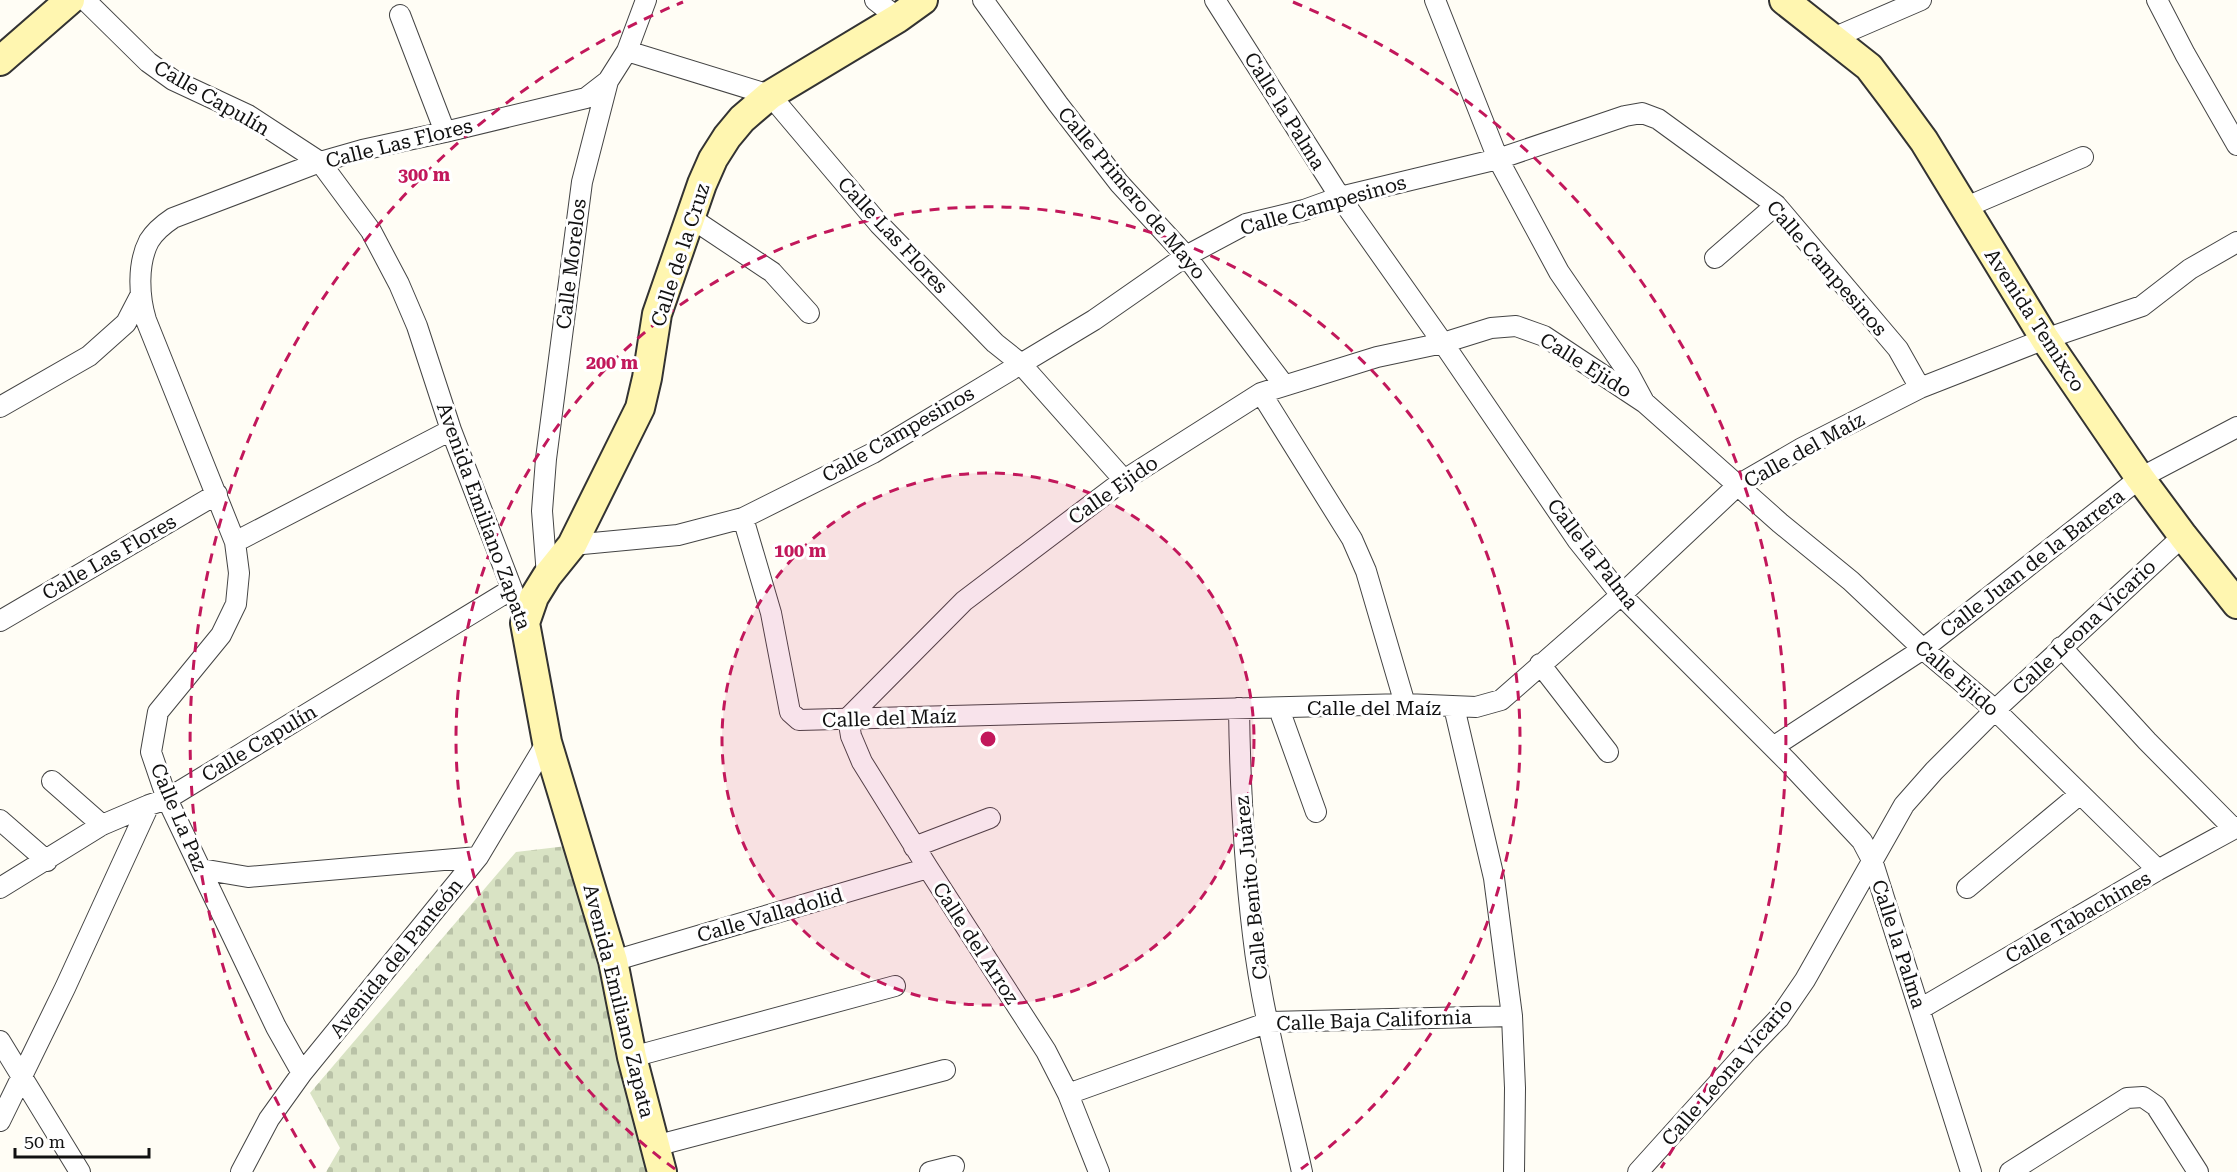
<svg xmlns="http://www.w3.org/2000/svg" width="2237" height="1172" viewBox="0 0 2237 1172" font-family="'Roboto Serif',serif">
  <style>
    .cemetery { fill: url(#cemetery-stones) }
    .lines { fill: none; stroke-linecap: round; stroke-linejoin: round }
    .minor-casing { stroke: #444; stroke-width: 22 }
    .secondary-casing { stroke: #333; stroke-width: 32 }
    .minor { stroke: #fff; stroke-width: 20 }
    .secondary { stroke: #fff6b0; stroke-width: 28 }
    .ring { fill: none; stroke: #c2185b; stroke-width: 3; stroke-dasharray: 10 8 }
    .labels { text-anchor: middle; stroke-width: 6; stroke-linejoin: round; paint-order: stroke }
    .street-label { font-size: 20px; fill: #111; stroke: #fff }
    .centre { fill: #c2185b; stroke: #fff; stroke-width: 3 }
    .ring-label { font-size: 18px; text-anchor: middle; font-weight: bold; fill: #c2185b; stroke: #fff; stroke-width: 6; stroke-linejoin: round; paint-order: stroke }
  </style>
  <defs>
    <pattern id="cemetery-stones" width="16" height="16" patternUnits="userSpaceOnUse" patternTransform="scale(1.5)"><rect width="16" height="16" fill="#d9e3c4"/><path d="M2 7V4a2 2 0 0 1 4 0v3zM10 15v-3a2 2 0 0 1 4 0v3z" fill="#b9c2a7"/></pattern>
  </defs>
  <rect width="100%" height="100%" fill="#fffdf5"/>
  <!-- cemetery -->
  <path class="cemetery" d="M 567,846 L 626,1076 L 653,1172 L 326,1172 L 340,1148 L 310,1093 L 516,852 Z"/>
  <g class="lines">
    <!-- minor casing -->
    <g class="minor-casing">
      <path id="minor" d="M 85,0 L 148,62 L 173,80 L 248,115 L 320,162 L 371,231 L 399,284 L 417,326 L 451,430 L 525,623
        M 875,0 L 898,18
        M 983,0 L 1058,104 L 1119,183 L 1186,256 L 1284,385
        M 1215,0 L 1340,197 L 1443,343 L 1578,541 L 1621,595 L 1788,762 L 1862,841 L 1872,860 L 1971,1172
        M 1435,0 L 1498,159 L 1559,272 L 1629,374 L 1643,400
        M 2157,0 L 2185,54 L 2237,145
        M 400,15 L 445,132
        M 1833,38 L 1921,0
        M 627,51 L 770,95 L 879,224 L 995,343 L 1020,363 L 1124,480
        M 1964,208 L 2083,157
        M 691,218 L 772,272 L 809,313
        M 1715,258 L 1776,205
        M 1261,393 L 1352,539 L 1366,571 L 1405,704
        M 0,407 L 89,356 L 126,323 L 140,296
        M 743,518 L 771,613 L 790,712 L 799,720 L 1405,704 L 1476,707 L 1501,700 L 1621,595 L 1738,485 L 1802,448 L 1920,388 L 2045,339 L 2142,306 L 2190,269 L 2237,242
        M 235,542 L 451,430
        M 572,545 L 678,535 L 743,518 L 873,453 L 1094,320 L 1186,256 L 1246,224 L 1304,210 L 1340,197 L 1498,159 L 1625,116 L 1642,113 L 1658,119 L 1776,205 L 1898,349 L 1920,388
        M 547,576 L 542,511 L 546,459 L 582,182 L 608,81 L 627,51 L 646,0
        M 0,621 L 217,494
        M 2061,647 L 2147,741 L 2234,829
        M 1540,664 L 1608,752
        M 1454,707 L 1494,878 L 1512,1016 L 1515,1088 L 1514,1172
        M 1239,708 C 1240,784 1244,860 1253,935 C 1262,1015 1285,1094 1302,1172
        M 1279,709 L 1316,812
        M 1773,747 L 1923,649 L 2140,478 L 2237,427
        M 52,781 L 102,825
        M 0,820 L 47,861
        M 914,847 L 990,818
        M 201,869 L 248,877 L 478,857
        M 0,888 L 102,825 L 149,805
        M 1967,888 L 2080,794
        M 613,961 L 928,868
        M 1920,1009 L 2158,870 L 2237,827
        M 0,1041 L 80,1172
        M 632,1057 L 895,986
        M 302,1073 L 276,1027 L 167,799 L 151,752 L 158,712 L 221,635 L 236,604 L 239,573 L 235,542 L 146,320 C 139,297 137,264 149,241 C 155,231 164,224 173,218 L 320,162 L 362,150 L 445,132 L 586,98 L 608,81
        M 1068,1094 L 1269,1022 L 1512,1016
        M 0,1121 L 65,988 L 149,805 L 167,799 L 512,589
        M 655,1146 L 945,1070
        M 241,1172 L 269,1119 L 302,1073 L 478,857 L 547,742
        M 930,1172 L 954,1166
        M 1099,1172 L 1068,1094 L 1046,1051 L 928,868 L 862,762 L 851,736 L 848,718 L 964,601 L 1124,480 L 1261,393 L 1377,357 L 1443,343 L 1491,328 L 1516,326 L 1544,336 L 1645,403 L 1780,523 L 1851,581 L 1923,649 L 1995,710 L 2158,870
        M 1638,1172 L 1748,1050 L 1779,1018 L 1805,980 L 1904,805 L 1934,771 L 1995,710 L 2183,536
        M 2010,1172 L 2127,1098 L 2143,1097 L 2156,1106 L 2198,1172"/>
    </g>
    <!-- secondary casing -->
    <g class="secondary-casing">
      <path id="secondary" d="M 1784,0 L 1869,67 L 1894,100 L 1924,141 L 2045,339 L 2140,478 L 2183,536 L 2237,604
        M 0,61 L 70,0
        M 662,1172 L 632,1057 L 613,961 L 547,742 L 525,623 L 534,597 L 547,576 L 572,545 L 640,408 L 647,378 L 657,314 L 702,184 L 713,159 L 727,137 L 742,119 L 770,95 L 898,18 L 923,0"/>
    </g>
    <!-- minor -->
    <use href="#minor" class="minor"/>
    <!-- secondary -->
    <use href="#secondary" class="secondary"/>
  </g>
  <!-- distance rings -->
  <circle cx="988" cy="739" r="266" fill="#c2185b" fill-opacity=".12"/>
  <g class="ring">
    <circle cx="988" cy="739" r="266"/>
    <path d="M675 1169A532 532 0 1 1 1301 1169"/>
    <path d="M315 1168A798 798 0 0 1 683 2M1293 2A798 798 0 0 1 1661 1168"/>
  </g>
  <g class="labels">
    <!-- street labels -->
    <g class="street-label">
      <text transform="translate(212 98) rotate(30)" y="7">Calle Capulín</text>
      <text transform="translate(1285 111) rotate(58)" y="7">Calle la Palma</text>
      <text transform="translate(399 143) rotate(-14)" y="7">Calle Las Flores</text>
      <text transform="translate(1132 193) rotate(50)" y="7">Calle Primero de Mayo</text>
      <text transform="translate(1323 205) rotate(-16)" y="7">Calle Campesinos</text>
      <text transform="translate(893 235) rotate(47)" y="7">Calle Las Flores</text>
      <text transform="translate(680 255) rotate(-72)" y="7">Calle de la Cruz</text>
      <text transform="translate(571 264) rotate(-83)" y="7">Calle Morelos</text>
      <text transform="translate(1827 268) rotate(49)" y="7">Calle Campesinos</text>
      <text transform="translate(2035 320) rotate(57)" y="7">Avenida Temixco</text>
      <text transform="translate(1586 365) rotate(32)" y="7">Calle Ejido</text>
      <text transform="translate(898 434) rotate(-30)" y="7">Calle Campesinos</text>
      <text transform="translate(1804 450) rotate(-29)" y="7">Calle del Maíz</text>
      <text transform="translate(1113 490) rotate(-35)" y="7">Calle Ejido</text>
      <text transform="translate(484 516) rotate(70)" y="7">Avenida Emiliano Zapata</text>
      <text transform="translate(1593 554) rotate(52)" y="7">Calle la Palma</text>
      <text transform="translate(109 557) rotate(-30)" y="7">Calle Las Flores</text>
      <text transform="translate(2032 563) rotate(-38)" y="7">Calle Juan de la Barrera</text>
      <text transform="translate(2084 627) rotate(-43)" y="7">Calle Leona Vicario</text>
      <text transform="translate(1957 678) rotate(41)" y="7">Calle Ejido</text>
      <text x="1374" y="715">Calle del Maíz</text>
      <text transform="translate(889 718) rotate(-2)" y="7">Calle del Maíz</text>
      <text transform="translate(259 743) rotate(-31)" y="7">Calle Capulín</text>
      <text transform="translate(179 817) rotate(67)" y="7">Calle La Paz</text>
      <text transform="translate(1251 888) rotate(-96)" y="7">Calle Benito Juárez</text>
      <text transform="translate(770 915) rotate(-16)" y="7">Calle Valladolid</text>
      <text transform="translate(2078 917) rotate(-30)" y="7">Calle Tabachines</text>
      <text transform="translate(976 943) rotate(57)" y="7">Calle del Arroz</text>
      <text transform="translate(1899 944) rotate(72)" y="7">Calle la Palma</text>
      <text transform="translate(396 958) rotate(-51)" y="7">Avenida del Panteón</text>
      <text transform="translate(619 1001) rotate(76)" y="7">Avenida Emiliano Zapata</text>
      <text transform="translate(1374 1020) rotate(-2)" y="7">Calle Baja California</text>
      <text transform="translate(1727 1072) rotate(-49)" y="7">Calle Leona Vicario</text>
    </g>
  </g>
  <circle cx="988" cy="739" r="9" class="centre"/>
  <g class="ring-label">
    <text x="424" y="181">300 m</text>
    <text x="612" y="369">200 m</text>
    <text x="800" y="557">100 m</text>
  </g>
  <!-- scale -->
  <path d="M15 1148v9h134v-9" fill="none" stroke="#111111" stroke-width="3"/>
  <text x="24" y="1148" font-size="18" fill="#111111" stroke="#ffffff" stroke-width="4.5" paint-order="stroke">50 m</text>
</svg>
